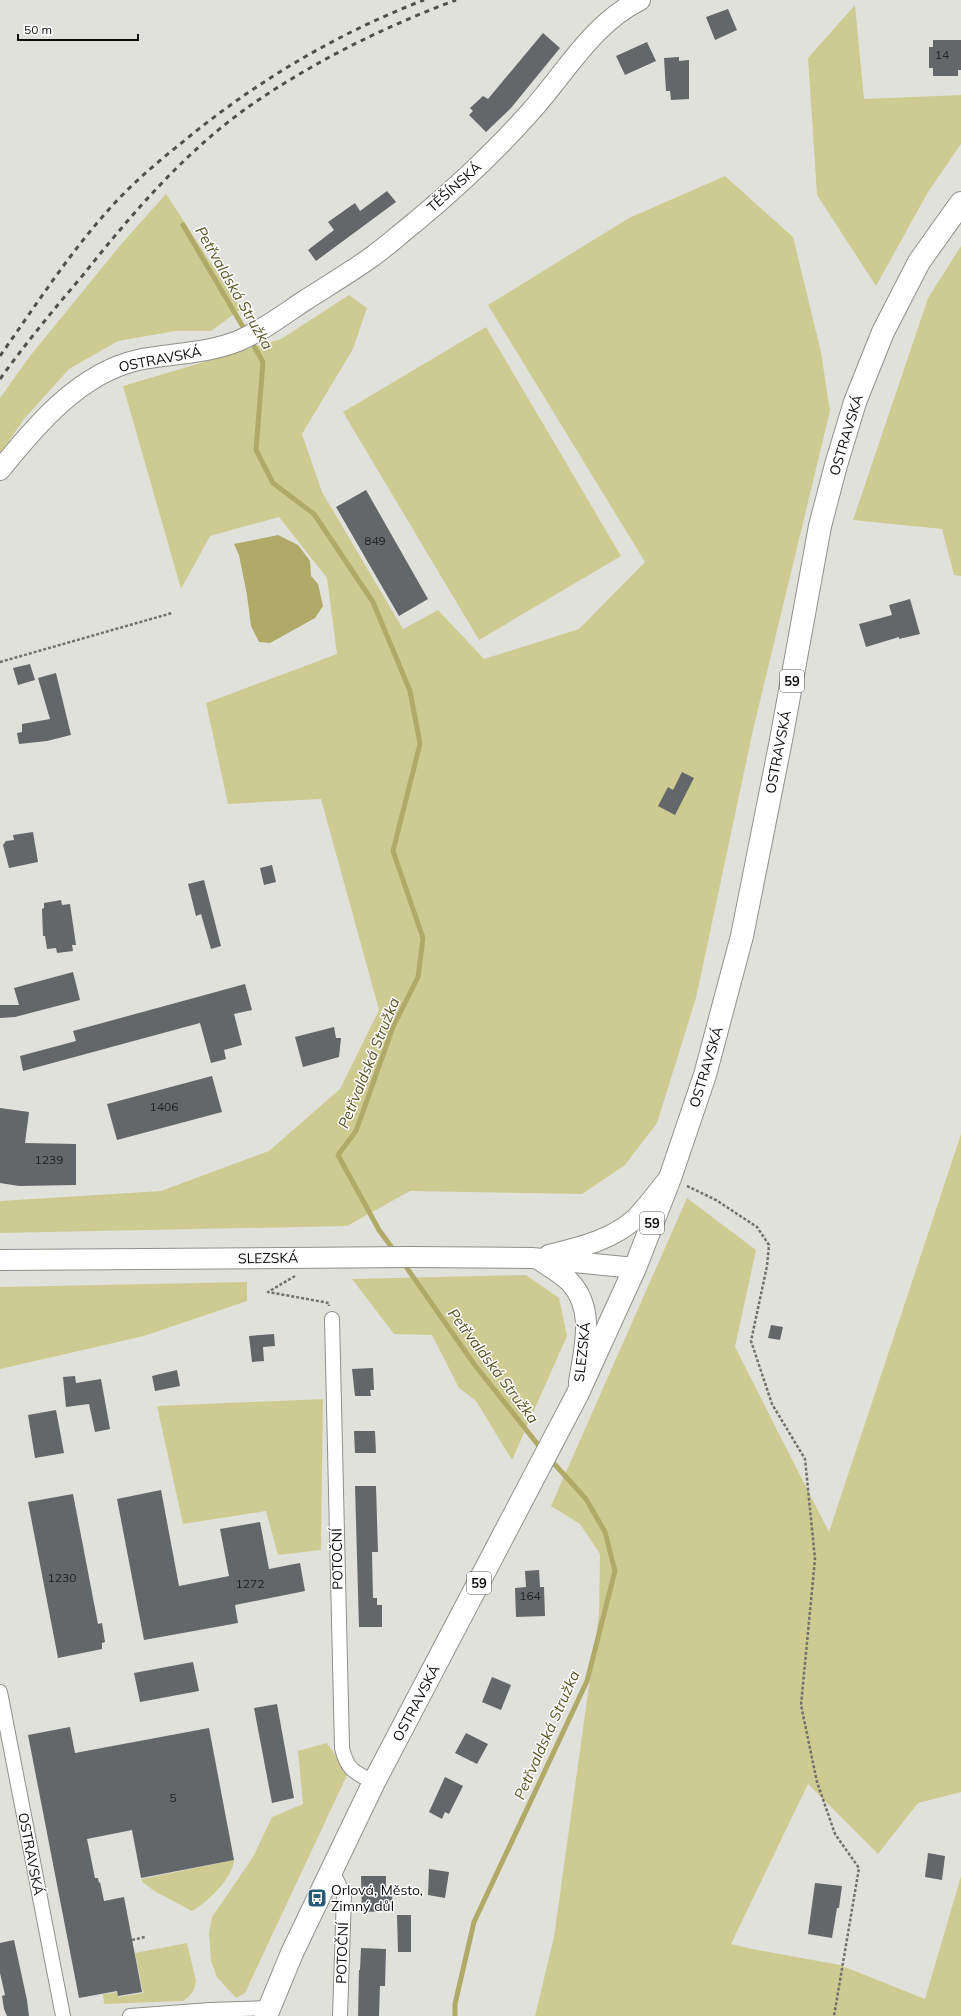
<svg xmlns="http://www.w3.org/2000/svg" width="961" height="2016" viewBox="0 0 961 2016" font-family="Mulish,sans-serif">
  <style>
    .green { fill: #cecb92 }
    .water { fill: #afaa68 }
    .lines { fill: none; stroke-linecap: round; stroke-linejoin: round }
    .stream { stroke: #afaa68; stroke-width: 5 }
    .building { fill: #63676a }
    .street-casing { stroke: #90908b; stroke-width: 16 }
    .secondary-casing { stroke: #90908b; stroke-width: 22 }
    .primary-casing { stroke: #90908b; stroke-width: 24 }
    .path { stroke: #72716e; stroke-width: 2.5; stroke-dasharray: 3 2; stroke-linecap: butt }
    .street { stroke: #fff; stroke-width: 14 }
    .secondary { stroke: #fff; stroke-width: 20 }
    .primary { stroke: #fff; stroke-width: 22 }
    .rail { stroke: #51504e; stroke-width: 3; stroke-dasharray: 5 5; stroke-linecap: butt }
    .labels { text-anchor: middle; stroke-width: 3; stroke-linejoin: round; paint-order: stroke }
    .number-label { font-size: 12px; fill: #222 }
    .shield { fill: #fff; stroke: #555454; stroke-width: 1 }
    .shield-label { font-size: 13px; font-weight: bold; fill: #0c0b0a }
    .street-label { font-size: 14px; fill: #0c0b0a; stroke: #fff }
    .poi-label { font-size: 14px; fill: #0c0b0a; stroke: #fff; text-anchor: start }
    .water-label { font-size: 15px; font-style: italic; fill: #565220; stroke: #fff }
  </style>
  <rect width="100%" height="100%" fill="#e1e1dc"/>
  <!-- green -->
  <path class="green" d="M 855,5 L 864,99 L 961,95 L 961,144 L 928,192 L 876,286 L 817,195 L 808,58 Z
    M 725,176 L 793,237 L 821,352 L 830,411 L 753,730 L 696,998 L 657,1123 L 625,1165 L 582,1194 L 410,1191 L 347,1226 L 0,1233 L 0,1201 L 161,1191 L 269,1151 L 340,1089 L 379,1010 L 321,799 L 228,804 L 206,703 L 337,654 L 327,578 L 279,517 L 210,536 L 181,589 L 123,386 L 281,339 L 349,295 L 367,308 L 353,349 L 302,434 L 322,492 L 403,629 L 438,610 L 484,659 L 579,629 L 645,562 L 488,305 L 629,218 Z
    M 166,194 L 241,309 L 211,331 L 175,331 L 118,341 L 69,369 L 24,419 L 0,454 L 0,398 L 30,356 L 123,242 Z
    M 961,246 L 961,576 L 954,575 L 942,529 L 853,520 L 928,298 Z
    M 486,327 L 621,556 L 479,640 L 343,412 Z
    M 961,1134 L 961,1792 L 918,1803 L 878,1854 L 808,1784 L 731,1944 L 752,1949 L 840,1965 L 925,1999 L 961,1876 L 961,2016 L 535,2016 L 554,1937 L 599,1614 L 600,1554 L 580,1524 L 551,1506 L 687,1198 L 756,1250 L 735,1347 L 829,1532 Z
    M 526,1275 L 559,1298 L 567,1336 L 512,1460 L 476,1401 L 459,1388 L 432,1335 L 394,1334 L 352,1279 Z
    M 247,1282 L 247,1301 L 144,1336 L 0,1369 L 0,1287 Z
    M 323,1399 L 321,1550 L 278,1555 L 266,1511 L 183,1524 L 157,1406 Z
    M 327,1743 L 348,1773 L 245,1993 L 236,1998 L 217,1977 L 211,1961 L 209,1933 L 212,1917 L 253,1857 L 272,1817 L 303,1804 L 298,1751 Z
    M 234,1860 C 233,1878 207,1903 192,1911 L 156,1892 L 142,1882 L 142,1879 Z
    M 187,1943 L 196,1981 C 195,1990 191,1996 183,2001 L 104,2004 L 103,1994 L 117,1992 L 119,1997 L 143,1993 L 135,1953 Z"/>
  <!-- water -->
  <path class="water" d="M 278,535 L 298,545 L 310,561 L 311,576 L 318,584 L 323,606 L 315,618 L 270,643 L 259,642 L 251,626 L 247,595 L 239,555 L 234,544 Z"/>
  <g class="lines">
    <!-- stream -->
    <path class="stream" d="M 183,225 L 246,332
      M 250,339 L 263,362 L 256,450 L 273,483 L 314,514 L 373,602 L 410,691 L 420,744 L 393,851 L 423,938 L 418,977 L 393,1027 L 356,1131 L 338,1155 L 379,1230 L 395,1252
      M 402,1261 L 474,1364 L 543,1451
      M 455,2016 L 455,2004 L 474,1922 L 587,1681 L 615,1571 L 605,1532 L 586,1499 L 549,1458"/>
  </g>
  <!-- building -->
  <path class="building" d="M 728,9 L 737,30 L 715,40 L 706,17 Z
    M 543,33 L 560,48 L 511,108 L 486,132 L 469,115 L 473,111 L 470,108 L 483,96 L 488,99 Z
    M 933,40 L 961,40 L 961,70 L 958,70 L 958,76 L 933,76 L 933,68 L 929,68 L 929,47 L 933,47 Z
    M 647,42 L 656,61 L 625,75 L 616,56 Z
    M 679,57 L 679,61 L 689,60 L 689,99 L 671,100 L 670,91 L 666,91 L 664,58 Z
    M 387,191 L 396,202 L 316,261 L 308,250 L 334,230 L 328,222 L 355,203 L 360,211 Z
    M 366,490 L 428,599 L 399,616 L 336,507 Z
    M 910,599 L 920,634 L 899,639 L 899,637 L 866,647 L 859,624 L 892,615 L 889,605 Z
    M 30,664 L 35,680 L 18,685 L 13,668 Z
    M 56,673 L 71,735 L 47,741 L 19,744 L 17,733 L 22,732 L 22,724 L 50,719 L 38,678 Z
    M 682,772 L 694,778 L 675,815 L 658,806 L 668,787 L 673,790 Z
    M 33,832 L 38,862 L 9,868 L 3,845 L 6,841 L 14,840 L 13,835 Z
    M 272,865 L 276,882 L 264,885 L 260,868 Z
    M 204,880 L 221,946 L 211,949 L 201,914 L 196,916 L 188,884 Z
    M 61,900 L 62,905 L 70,904 L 76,945 L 72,945 L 73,951 L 57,953 L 56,948 L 47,949 L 45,936 L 43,936 L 42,909 L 44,908 L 44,903 Z
    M 73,972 L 80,1000 L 15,1017 L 0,1018 L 0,1005 L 19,1005 L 14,988 Z
    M 245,984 L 252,1010 L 234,1014 L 242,1045 L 224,1050 L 226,1059 L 211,1063 L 200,1023 L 23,1071 L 20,1056 L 76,1041 L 73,1031 Z
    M 334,1027 L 336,1038 L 341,1038 L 339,1057 L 303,1067 L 295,1037 Z
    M 212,1076 L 222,1112 L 117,1140 L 107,1104 Z
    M 0,1108 L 29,1112 L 25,1143 L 76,1144 L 76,1185 L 19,1186 L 0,1183 Z
    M 771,1325 L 783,1327 L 780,1340 L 768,1338 Z
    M 274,1334 L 275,1346 L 263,1347 L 264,1361 L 252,1362 L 249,1336 Z
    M 373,1368 L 374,1390 L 370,1390 L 371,1396 L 355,1396 L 352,1369 Z
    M 177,1370 L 180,1386 L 155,1391 L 152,1376 Z
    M 75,1376 L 76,1383 L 101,1379 L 110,1429 L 95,1432 L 89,1404 L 66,1407 L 63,1377 Z
    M 56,1410 L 64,1453 L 35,1458 L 28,1415 Z
    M 354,1431 L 375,1431 L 376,1453 L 355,1453 Z
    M 355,1486 L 376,1486 L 378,1552 L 372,1552 L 373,1598 L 377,1598 L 377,1605 L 382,1605 L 382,1627 L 359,1627 Z
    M 161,1490 L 179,1586 L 229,1576 L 220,1529 L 260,1522 L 269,1569 L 300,1563 L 305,1591 L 235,1605 L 238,1623 L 144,1640 L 117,1499 Z
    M 73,1494 L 98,1624 L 102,1623 L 105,1642 L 102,1643 L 102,1649 L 58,1658 L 28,1502 Z
    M 539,1570 L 540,1587 L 544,1587 L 545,1616 L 516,1617 L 515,1588 L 526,1587 L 525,1571 Z
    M 193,1662 L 199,1691 L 140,1702 L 134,1673 Z
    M 492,1677 L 511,1685 L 501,1710 L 482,1702 Z
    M 277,1704 L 294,1798 L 272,1803 L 254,1708 Z
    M 70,1727 L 75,1753 L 209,1728 L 234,1860 L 141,1878 L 132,1830 L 87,1839 L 95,1878 L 98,1878 L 99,1883 L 100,1882 L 104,1901 L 124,1897 L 142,1992 L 118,1996 L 117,1991 L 79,1998 L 28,1735 Z
    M 466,1733 L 488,1744 L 477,1764 L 455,1753 Z
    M 445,1777 L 463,1786 L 449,1814 L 445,1812 L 442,1819 L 429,1812 Z
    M 928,1853 L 945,1856 L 942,1880 L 925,1877 Z
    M 429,1869 L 449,1872 L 445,1898 L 428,1895 Z
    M 361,1876 L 386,1876 L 386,1893 L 392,1893 L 393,1911 L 362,1912 Z
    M 815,1883 L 842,1886 L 839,1908 L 837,1908 L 832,1938 L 808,1934 Z
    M 397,1915 L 411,1915 L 411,1952 L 398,1952 Z
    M 14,1940 L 27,2000 L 29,2016 L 7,2016 L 4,2009 L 2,1996 L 5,1995 L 0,1973 L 0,1943 Z
    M 361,1948 L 386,1949 L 385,1986 L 380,1986 L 379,2016 L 358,2016 L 359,1970 L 360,1970 Z"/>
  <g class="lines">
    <!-- street casing -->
    <g class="street-casing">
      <path id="street" d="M 332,1319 L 342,1748 C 347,1770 355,1773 374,1782
        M 0,1692 L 63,2016
        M 331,1869 L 344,1895 L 340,2016
        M 130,2016 L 210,2010 L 269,2008"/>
    </g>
    <!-- secondary casing -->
    <g class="secondary-casing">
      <path id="secondary" d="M 0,470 C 36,425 80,373 138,360 C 171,353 206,354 238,341 C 262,331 283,315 304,301 C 327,286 351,272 373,256 C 387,246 400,234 414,223 C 456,188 496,151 532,110 C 566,72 593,23 640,0
        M 549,1255 C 581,1247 612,1240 636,1218 C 647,1207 656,1194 666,1182
        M 538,1259 C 548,1266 561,1273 570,1282 C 596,1310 584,1349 579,1382
        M 0,1260 L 411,1257 L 532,1258 L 635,1268"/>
    </g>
    <!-- primary casing -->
    <g class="primary-casing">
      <path id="primary" d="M 266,2016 L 292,1953 L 374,1782 L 577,1395 L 635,1268 L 670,1178 L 705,1075 L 742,936 L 781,740 L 820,526 L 836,465 L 855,402 L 883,332 L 919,262 L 961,203"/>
    </g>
    <!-- path -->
    <path class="path" d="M 0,662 L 172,613
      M 687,1186 L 716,1200 L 757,1227 L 769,1245 L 767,1266 L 751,1341 L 772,1404 L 805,1459 L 815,1559 L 801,1705 L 817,1782 L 835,1834 L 859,1868 L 834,2016
      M 295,1276 L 268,1292 L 329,1303 L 329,1306
      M 132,1940 L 145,1937"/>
    <!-- street -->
    <use href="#street" class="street"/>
    <!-- secondary -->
    <use href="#secondary" class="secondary"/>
    <!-- primary -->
    <use href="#primary" class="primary"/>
    <!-- rail -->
    <path class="rail" d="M 0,356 C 36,305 70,252 112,206 C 132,184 155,164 179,145 C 252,84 335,34 424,0
      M 0,379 C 26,343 54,309 83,275 C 131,215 181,156 244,110 C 309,64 381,28 456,0"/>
  </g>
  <!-- icons -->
  <defs>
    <g id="bus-square" transform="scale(1)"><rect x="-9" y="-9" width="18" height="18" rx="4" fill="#285d79" stroke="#fff"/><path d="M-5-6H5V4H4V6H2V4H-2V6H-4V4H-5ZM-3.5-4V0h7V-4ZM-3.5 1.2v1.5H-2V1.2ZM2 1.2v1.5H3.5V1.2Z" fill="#fff"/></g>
  </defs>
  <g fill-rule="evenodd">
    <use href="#bus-square" x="317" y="1898"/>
  </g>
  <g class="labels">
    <!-- number labels -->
    <g class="number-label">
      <text x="942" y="59">14</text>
      <text x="375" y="545">849</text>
      <text x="164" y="1111">1406</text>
      <text x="49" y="1164">1239</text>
      <text x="62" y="1582">1230</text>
      <text x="250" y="1588">1272</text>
      <text x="530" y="1600">164</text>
      <text x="173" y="1802">5</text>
    </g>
    <!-- shield labels -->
    <g class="shield">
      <rect x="780" y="670" width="24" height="22" rx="3"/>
      <rect x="640" y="1212" width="24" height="22" rx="3"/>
      <rect x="467" y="1572" width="24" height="22" rx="3"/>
    </g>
    <g class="shield-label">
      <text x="792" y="686">59</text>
      <text x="652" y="1228">59</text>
      <text x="479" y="1588">59</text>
    </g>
    <!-- street labels -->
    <g class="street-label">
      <text transform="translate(454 187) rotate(-42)" y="5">TĚŠÍNSKÁ</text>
      <text transform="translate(160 359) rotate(-11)" y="5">OSTRAVSKÁ</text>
      <text transform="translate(846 435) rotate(-73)" y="5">OSTRAVSKÁ</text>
      <text transform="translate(778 752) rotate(-79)" y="5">OSTRAVSKÁ</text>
      <text transform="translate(706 1067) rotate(-73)" y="5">OSTRAVSKÁ</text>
      <text transform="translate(268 1258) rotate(-1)" y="5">SLEZSKÁ</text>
      <text transform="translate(582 1352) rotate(-84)" y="5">SLEZSKÁ</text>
      <text transform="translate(337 1559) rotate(-91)" y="5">POTOČNÍ</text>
      <text transform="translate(416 1703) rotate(-62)" y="5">OSTRAVSKÁ</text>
      <text transform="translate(31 1854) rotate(79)" y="5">OSTRAVSKÁ</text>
      <text transform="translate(342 1953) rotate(-88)" y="5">POTOČNÍ</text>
    </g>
    <!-- poi labels -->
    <g class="poi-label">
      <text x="331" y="1895">Orlová, Město,<tspan x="331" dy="16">Zimný důl</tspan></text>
    </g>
    <!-- water labels -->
    <g class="water-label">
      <text transform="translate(234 288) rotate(60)" y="5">Petřvaldská Stružka</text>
      <text transform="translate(369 1063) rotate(-68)" y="5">Petřvaldská Stružka</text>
      <text transform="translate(493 1366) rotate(53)" y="5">Petřvaldská Stružka</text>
      <text transform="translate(547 1735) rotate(-66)" y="5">Petřvaldská Stružka</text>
    </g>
  </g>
  <!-- scale -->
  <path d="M18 34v6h120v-6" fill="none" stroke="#0c0b0a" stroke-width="2"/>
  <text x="24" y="34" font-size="12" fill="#0c0b0a" stroke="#ffffff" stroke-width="3" paint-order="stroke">50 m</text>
</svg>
